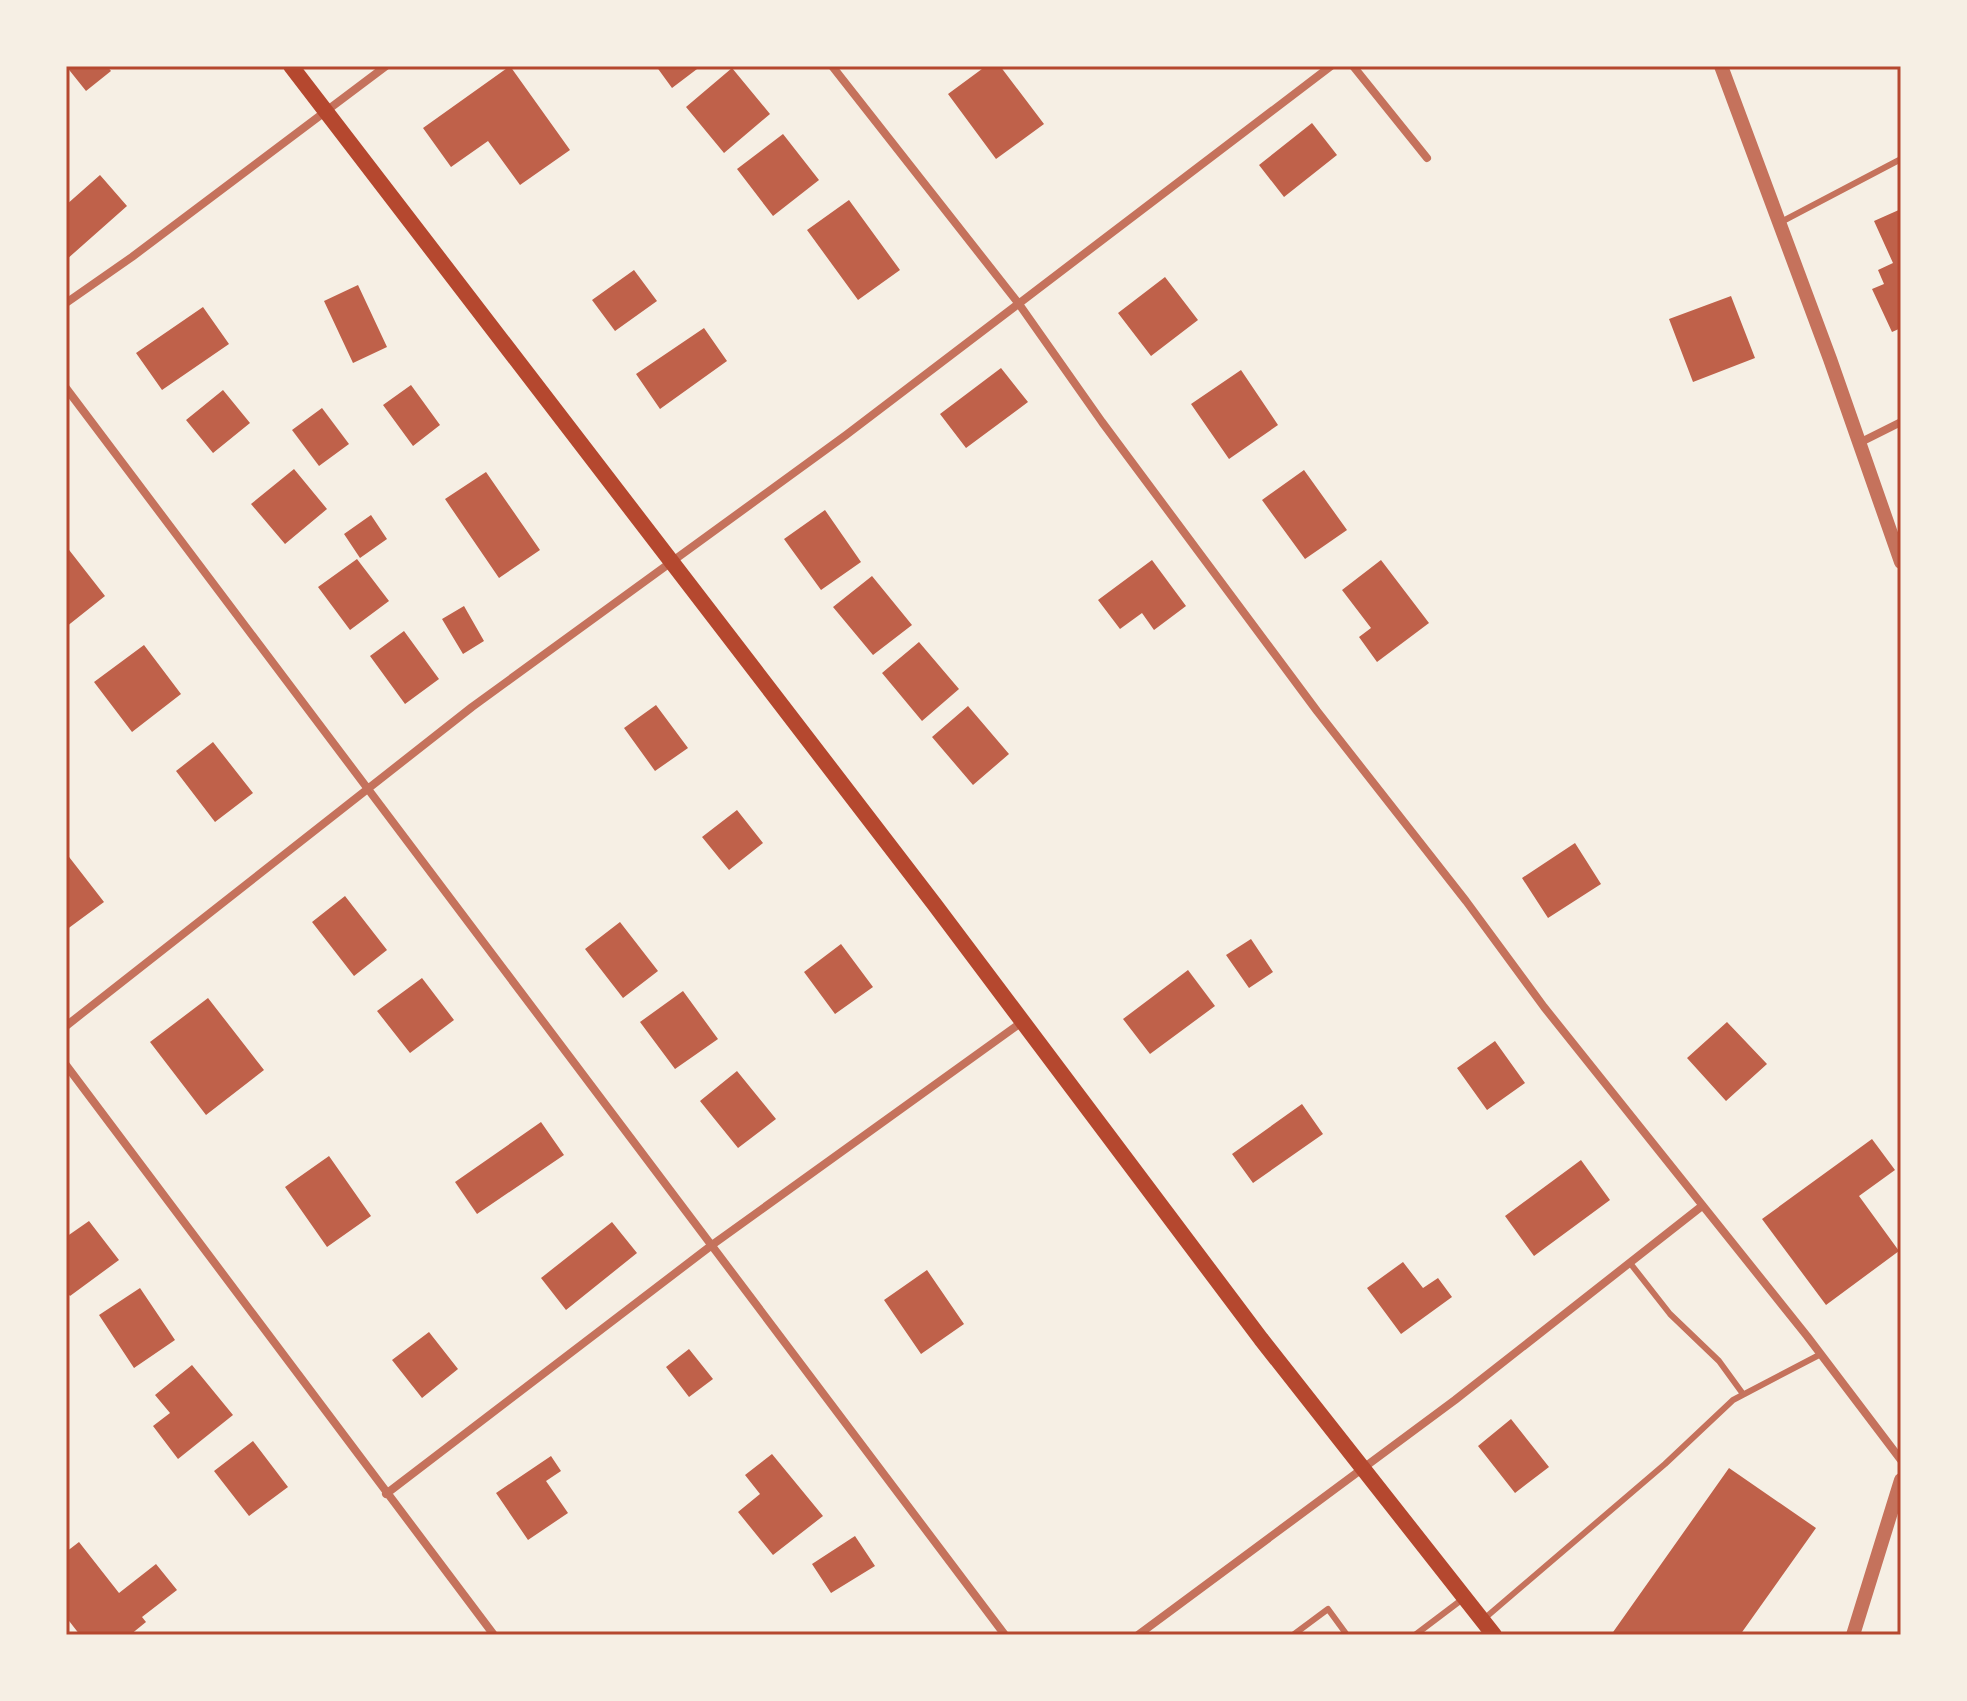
<svg xmlns="http://www.w3.org/2000/svg" width="1967" height="1701" viewBox="0 0 1967 1701" font-family="Ubuntu,sans-serif">
  <style>
    .building { fill: #bf614a }
    .lines { fill: none; stroke-linecap: round; stroke-linejoin: round }
    .service { stroke: #c5725c; stroke-width: 6 }
    .minor { stroke: #c5725c; stroke-width: 8 }
    .tertiary { stroke: #c5725c; stroke-width: 14 }
    .secondary { stroke: #b5482f; stroke-width: 16 }
    .neatline { fill: none; stroke: #b5482f; stroke-width: 3 }
  </style>
  <rect width="100%" height="100%" fill="#f6efe4"/>
  <!-- building -->
  <path class="building" d="M 66,66 L 107,66 L 111,71 L 86,91 Z
    M 510,66 L 570,150 L 520,185 L 488,141 L 451,167 L 423,128 Z
    M 656,66 L 701,66 L 672,88 Z
    M 986,66 L 1000,66 L 1044,124 L 996,159 L 948,94 Z
    M 732,68 L 770,114 L 724,153 L 686,107 Z
    M 1312,123 L 1337,155 L 1284,197 L 1259,165 Z
    M 783,134 L 819,180 L 773,216 L 737,169 Z
    M 100,175 L 127,206 L 66,260 L 66,205 Z
    M 849,200 L 900,270 L 858,300 L 807,230 Z
    M 1901,209 L 1901,328 L 1892,332 L 1872,289 L 1884,284 L 1878,270 L 1893,263 L 1874,221 Z
    M 634,270 L 657,301 L 615,331 L 592,300 Z
    M 1165,277 L 1198,320 L 1151,356 L 1118,313 Z
    M 358,285 L 387,347 L 353,363 L 324,301 Z
    M 1731,296 L 1755,358 L 1693,382 L 1669,319 Z
    M 203,307 L 229,344 L 162,390 L 136,353 Z
    M 704,328 L 727,361 L 660,409 L 636,374 Z
    M 1001,368 L 1028,402 L 966,448 L 940,414 Z
    M 1241,370 L 1278,425 L 1229,459 L 1191,404 Z
    M 411,385 L 440,425 L 413,446 L 383,405 Z
    M 223,390 L 250,423 L 213,453 L 186,420 Z
    M 322,408 L 349,444 L 319,466 L 292,430 Z
    M 294,469 L 327,509 L 285,544 L 251,504 Z
    M 1304,470 L 1347,530 L 1305,559 L 1262,500 Z
    M 486,472 L 540,550 L 499,578 L 445,499 Z
    M 825,510 L 861,562 L 821,590 L 784,539 Z
    M 371,515 L 387,539 L 360,558 L 344,534 Z
    M 66,546 L 105,596 L 66,627 Z
    M 357,559 L 389,601 L 350,630 L 318,587 Z
    M 1152,560 L 1186,606 L 1154,630 L 1142,613 L 1120,629 L 1098,600 Z
    M 1381,560 L 1429,623 L 1377,662 L 1359,637 L 1371,628 L 1342,590 Z
    M 872,576 L 912,625 L 873,655 L 833,607 Z
    M 464,606 L 484,641 L 463,654 L 442,619 Z
    M 404,631 L 439,679 L 405,704 L 370,656 Z
    M 919,642 L 959,689 L 922,721 L 882,673 Z
    M 144,645 L 181,694 L 132,732 L 94,682 Z
    M 656,705 L 688,748 L 655,771 L 624,728 Z
    M 968,706 L 1009,754 L 973,785 L 932,737 Z
    M 213,742 L 253,793 L 215,822 L 176,771 Z
    M 737,810 L 763,843 L 729,870 L 702,837 Z
    M 1575,843 L 1601,884 L 1548,918 L 1522,878 Z
    M 66,853 L 104,902 L 66,930 Z
    M 345,896 L 387,950 L 354,976 L 312,922 Z
    M 620,922 L 658,971 L 623,998 L 585,949 Z
    M 1251,939 L 1273,972 L 1249,988 L 1226,955 Z
    M 841,944 L 873,987 L 835,1014 L 804,972 Z
    M 1188,970 L 1215,1006 L 1150,1054 L 1123,1019 Z
    M 422,978 L 454,1020 L 410,1053 L 377,1011 Z
    M 683,991 L 718,1039 L 675,1069 L 640,1022 Z
    M 208,998 L 264,1070 L 206,1115 L 150,1042 Z
    M 1727,1022 L 1767,1064 L 1726,1101 L 1687,1058 Z
    M 1495,1041 L 1525,1083 L 1487,1110 L 1457,1068 Z
    M 737,1071 L 776,1119 L 738,1148 L 700,1101 Z
    M 1302,1104 L 1323,1134 L 1253,1183 L 1232,1154 Z
    M 541,1122 L 564,1155 L 477,1214 L 455,1182 Z
    M 1872,1139 L 1895,1170 L 1859,1196 L 1899,1251 L 1826,1305 L 1762,1219 Z
    M 329,1156 L 371,1216 L 327,1247 L 285,1187 Z
    M 1581,1160 L 1610,1200 L 1534,1256 L 1505,1216 Z
    M 89,1221 L 119,1260 L 70,1296 L 66,1291 L 66,1237 Z
    M 612,1222 L 637,1253 L 566,1310 L 541,1278 Z
    M 1403,1262 L 1423,1288 L 1438,1278 L 1452,1297 L 1401,1334 L 1367,1288 Z
    M 927,1270 L 964,1324 L 921,1354 L 884,1300 Z
    M 140,1288 L 175,1340 L 134,1368 L 99,1315 Z
    M 429,1332 L 458,1369 L 422,1398 L 392,1360 Z
    M 689,1349 L 713,1379 L 689,1397 L 666,1367 Z
    M 192,1365 L 233,1415 L 178,1459 L 153,1426 L 170,1413 L 155,1395 Z
    M 1511,1419 L 1549,1467 L 1515,1493 L 1478,1446 Z
    M 253,1441 L 288,1487 L 249,1516 L 214,1471 Z
    M 772,1454 L 823,1516 L 773,1555 L 738,1512 L 760,1494 L 745,1475 Z
    M 551,1456 L 561,1471 L 546,1481 L 568,1513 L 528,1540 L 496,1493 Z
    M 1729,1468 L 1816,1528 L 1740,1635 L 1611,1635 Z
    M 855,1536 L 875,1566 L 831,1593 L 812,1564 Z
    M 79,1542 L 119,1593 L 156,1564 L 177,1590 L 142,1617 L 146,1622 L 130,1635 L 80,1635 L 66,1617 L 66,1552 Z"/>
  <g class="lines">
    <!-- service -->
    <path class="service" d="M 1781,222 L 1901,159
      M 1630,1263 L 1670,1314 L 1719,1361 L 1743,1394
      M 1485,1618 L 1665,1464 L 1733,1400 L 1821,1354
      M 1293,1635 L 1328,1609 L 1347,1635
      M 1415,1635 L 1464,1598"/>
    <!-- minor -->
    <path class="minor" d="M 832,66 L 1019,304 L 1102,422 L 1317,711 L 1466,901 L 1544,1007 L 1807,1336 L 1901,1460
      M 1353,66 L 1427,158
      M 66,303 L 132,257 L 386,66
      M 66,388 L 1005,1635
      M 1859,443 L 1901,422
      M 66,1026 L 472,707 L 846,435 L 1331,66
      M 66,1065 L 494,1635
      M 386,1494 L 712,1245 L 1022,1022
      M 1138,1635 L 1455,1400 L 1702,1206"/>
    <!-- tertiary -->
    <path class="tertiary" d="M 1721,66 L 1830,359 L 1901,562
      M 1853,1635 L 1901,1480"/>
    <!-- secondary -->
    <path class="secondary" d="M 291,66 L 935,905 L 1261,1339 L 1494,1635"/>
  </g>
  <!-- border -->
  <rect width="1967" height="1701" fill="none" stroke="#f6efe4" stroke-width="136"/>
  <rect x="68" y="68" width="1831" height="1565" class="neatline"/>
</svg>
